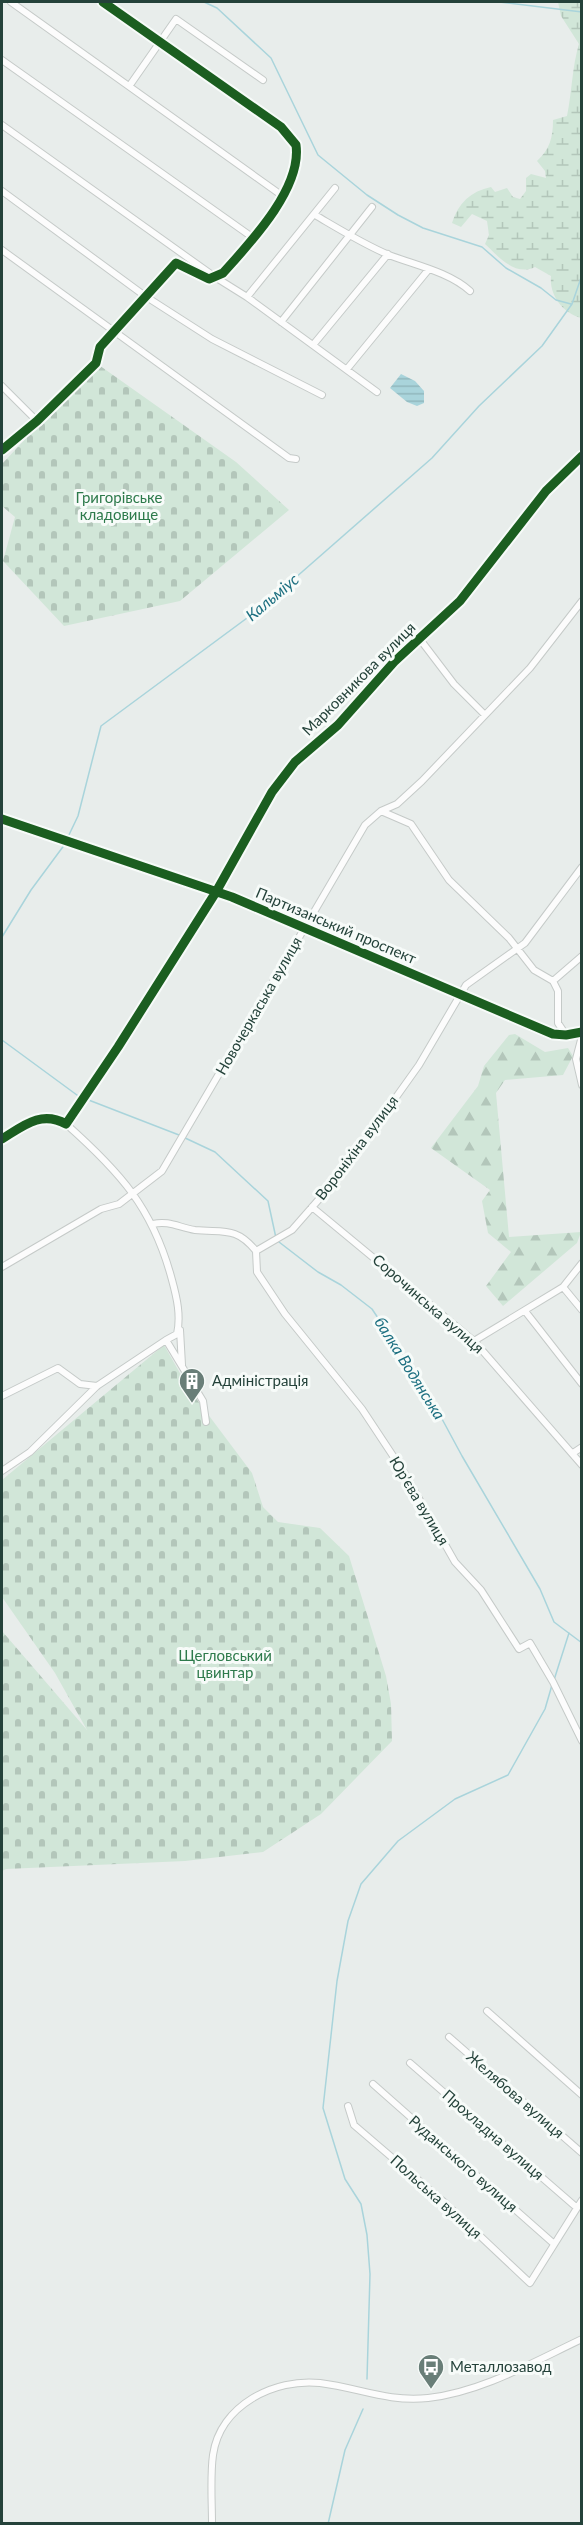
<svg xmlns="http://www.w3.org/2000/svg" width="583" height="2525" viewBox="0 0 583 2525" font-family="Lato,sans-serif">
  <style>
    .forest { fill: url(#forest-firs) }
    .wetland { fill: url(#wetland-marsh) }
    .cemetery { fill: url(#cemetery-stones) }
    .water { fill: url(#water-rules) }
    .lines { fill: none; stroke-linecap: round; stroke-linejoin: round }
    .stream { stroke: #a9d4db; stroke-width: 1.5 }
    .minor-casing { stroke: #c5cac8; stroke-width: 8 }
    .minor { stroke: #fcfcfc; stroke-width: 6 }
    .cycleway-casing { stroke: #f7fbf9; stroke-width: 13 }
    .cycleway { stroke: #1b5e20; stroke-width: 9 }
    .labels { text-anchor: middle; stroke-width: 6; stroke-linejoin: round; paint-order: stroke }
    .park-label { font-size: 15px; fill: #2d7a4b; stroke: #f7fbf9 }
    .street-label { font-size: 15px; fill: #24423a; stroke: #f7fbf9 }
    .poi-label { font-size: 15px; fill: #24423a; stroke: #f7fbf9; text-anchor: start }
    .water-label { font-size: 16px; font-style: italic; fill: #1c6f80; stroke: #f7fbf9 }
  </style>
  <defs>
    <pattern id="forest-firs" width="22" height="20" patternUnits="userSpaceOnUse" patternTransform="scale(1.5)"><rect width="22" height="20" fill="#d1e6d8"/><path d="M5 1l3.5 6h-7zM16 11l3.5 6h-7z" fill="#b3c6ba"/></pattern>
    <pattern id="wetland-marsh" width="20" height="14" patternUnits="userSpaceOnUse" patternTransform="scale(1.5)"><rect width="20" height="14" fill="#d1e6d8"/><path d="M1 5h8M5 5V1M11 12h8M15 12V8" fill="none" stroke="#b3c6ba"/></pattern>
    <pattern id="cemetery-stones" width="16" height="16" patternUnits="userSpaceOnUse" patternTransform="scale(1.5)"><rect width="16" height="16" fill="#d1e6d8"/><path d="M2 7V4a2 2 0 0 1 4 0v3zM10 15v-3a2 2 0 0 1 4 0v3z" fill="#b3c6ba"/></pattern>
    <pattern id="water-rules" width="6" height="5" patternUnits="userSpaceOnUse" patternTransform="scale(1.5)"><rect width="6" height="5" fill="#a9d4db"/><path d="M0 2.5h6" fill="none" stroke="#91b7bd"/></pattern>
  </defs>
  <rect width="100%" height="100%" fill="#e8edeb"/>
  <!-- forest -->
  <path class="forest" d="M 515,1034 L 545,1052 L 568,1048 L 573,1056 L 563,1075 L 505,1080 L 496,1093 L 509,1237 L 581,1232 L 577,1243 L 503,1306 L 486,1286 L 511,1252 L 488,1233 L 482,1201 L 490,1190 L 431,1148 L 478,1086 L 484,1066 L 509,1035 Z"/>
  <!-- wetland -->
  <path class="wetland" d="M 558,2 L 581,2 L 581,318 C 563,313 549,295 551,276 L 535,267 C 515,277 498,256 485,244 L 489,235 L 487,221 L 472,214 L 461,227 L 452,223 C 458,203 471,191 491,187 L 495,192 L 507,188 L 513,197 L 520,199 L 526,191 L 526,178 L 531,174 L 546,178 L 545,171 L 537,161 C 550,149 553,137 553,120 L 567,116 C 572,92 572,67 579,44 L 561,16 Z"/>
  <!-- cemetery -->
  <path class="cemetery" d="M 96,363 L 236,462 L 289,510 L 180,601 L 64,626 L 3,561 L 15,517 L 2,506 L 2,464 Z
    M 164,1345 L 189,1389 L 252,1473 L 263,1507 L 278,1522 L 320,1528 L 349,1556 L 386,1676 L 391,1704 L 392,1741 L 321,1814 L 263,1852 L 185,1861 L 6,1869 L 2,1871 L 2,1631 L 87,1730 L 55,1673 L 2,1597 L 2,1480 Z"/>
  <!-- water -->
  <path class="water" d="M 401,374 L 415,381 L 424,391 L 424,403 L 417,406 L 407,402 L 390,388 Z"/>
  <g class="lines">
    <!-- stream -->
    <path class="stream" d="M 204,2 L 217,8 L 271,58 L 318,155 L 367,195 L 398,215 L 423,228 L 482,247 L 506,268 L 541,288 L 556,300 L 571,304
      M 499,2 L 582,12
      M 67,839 L 78,816 L 101,726 L 262,607 L 432,458 L 479,406 L 542,346 L 572,304 L 582,275
      M 2,937 L 31,890 L 65,844
      M 2,1040 L 81,1098
      M 86,1099 L 179,1135
      M 183,1137 L 215,1152 L 268,1201 L 276,1238
      M 279,1242 L 318,1272 L 341,1285 L 372,1309 L 428,1393 L 462,1456 L 540,1589 L 554,1622 L 582,1643
      M 554,1680 L 569,1633
      M 367,2379 L 370,2274 L 367,2235 L 361,2204 L 345,2179 L 323,2108 L 337,1981 L 348,1921 L 361,1884 L 398,1841 L 455,1799 L 508,1775 L 545,1709 L 552,1685
      M 328,2524 L 345,2450 L 363,2409"/>
    <!-- minor casing -->
    <g class="minor-casing">
      <path id="minor" d="M 11,2 L 284,197
        M 2,60 L 252,237
        M 130,85 L 176,19 L 263,80
        M 2,125 L 215,277 L 247,297 L 377,392
        M 2,191 L 145,296 L 212,339 L 322,395
        M 315,215 C 339,229 363,244 389,255 C 415,265 449,272 470,291
        M 2,250 L 289,458 L 296,459
        M 247,297 L 335,188
        M 281,322 L 372,207
        M 313,345 L 388,254
        M 347,369 L 429,269
        M 2,386 L 37,421
        M 2,450 L 37,421 L 96,363 L 100,347 L 176,263 L 209,279 L 223,273 C 251,242 302,188 296,145 L 281,127 L 103,2
        M 419,638 L 454,684 L 485,715
        M 381,811 L 411,824 L 449,880 L 509,938 L 534,970 L 553,981 L 558,991 L 558,1023 L 566,1035
        M 2,819 L 232,897 L 553,1034 L 566,1035 L 582,1032
        M 553,981 L 582,956
        M 582,1036 L 576,1059 L 582,1085
        M 66,1124 C 120,1172 153,1208 172,1280 C 177,1298 181,1316 177,1334 L 166,1340 L 203,1401 L 206,1422
        M 2,1139 C 23,1126 41,1110 66,1124 L 118,1047 L 216,892 L 272,792 L 295,762 L 338,725 L 394,662 L 460,601 L 546,491 L 582,456
        M 312,1207 L 474,1341 L 582,1465
        M 153,1224 C 169,1220 180,1228 195,1230 C 223,1233 236,1226 256,1251 L 292,1230 L 342,1173 L 419,1065 L 466,985 L 525,943 L 582,867
        M 256,1251 L 257,1272 L 285,1314 L 362,1409 L 405,1474 L 455,1562 L 481,1590 L 519,1649 L 530,1643 L 553,1682 L 582,1741
        M 2,1267 L 101,1209 L 119,1204 L 162,1171 L 365,825 L 381,811 L 397,804 L 422,781 L 530,668 L 582,601
        M 563,1287 L 582,1310
        M 525,1311 L 582,1384
        M 180,1330 L 182,1365
        M 474,1341 L 563,1287 L 582,1263
        M 2,1396 L 58,1368 L 80,1384 L 97,1386
        M 573,1453 L 582,1447
        M 2,1471 L 30,1452 L 97,1386 L 166,1340
        M 487,2011 L 582,2095
        M 449,2037 L 582,2153
        M 410,2063 L 576,2207
        M 373,2084 L 553,2243
        M 348,2106 L 354,2125 L 444,2202 L 530,2283 L 582,2200
        M 212,2524 C 212,2501 210,2477 213,2455 C 220,2405 275,2378 320,2383 C 360,2388 386,2402 428,2398 C 482,2392 533,2362 582,2339"/>
    </g>
    <!-- minor -->
    <use href="#minor" class="minor"/>
    <!-- cycleway casing -->
    <g class="cycleway-casing">
      <path id="cycleway" d="M 2,450 L 37,421 L 96,363 L 100,347 L 176,263 L 209,279 L 223,273 C 251,242 302,188 296,145 L 281,127 L 103,2
        M 2,819 L 232,897 L 553,1034 L 566,1035 L 582,1032
        M 2,1139 C 23,1126 41,1110 66,1124 L 118,1047 L 216,892 L 272,792 L 295,762 L 338,725 L 394,662 L 460,601 L 546,491 L 582,456"/>
    </g>
    <!-- cycleway -->
    <use href="#cycleway" class="cycleway"/>
  </g>
  <!-- icons -->
  <defs>
    <g id="building-pin" transform="scale(1.35)"><path d="M0 17L-7.5 6A9.5 9.5 0 1 1 7.5 6Z" fill="#697e78" stroke="#f7fbf9"/><path d="M-4-6H4V6H1V3H-1V6H-4ZM-2.5-4.3h1.7v1.8h-1.7ZM.8-4.3h1.7v1.8H.8ZM-2.5-1h1.7V.8h-1.7ZM.8-1h1.7V.8H.8Z" fill="#fff"/></g>
    <g id="bus-pin" transform="scale(1.35)"><path d="M0 17L-7.5 6A9.5 9.5 0 1 1 7.5 6Z" fill="#697e78" stroke="#f7fbf9"/><path d="M-5-6H5V4H4V6H2V4H-2V6H-4V4H-5ZM-3.5-4V0h7V-4ZM-3.5 1.2v1.5H-2V1.2ZM2 1.2v1.5H3.5V1.2Z" fill="#fff"/></g>
  </defs>
  <g fill-rule="evenodd">
    <use href="#building-pin" x="192" y="1381"/>
    <use href="#bus-pin" x="431" y="2367"/>
  </g>
  <g class="labels">
    <!-- park labels -->
    <g class="park-label">
      <text x="119" y="503">Григорівське<tspan x="119" dy="17">кладовище</tspan></text>
      <text x="225" y="1661">Щегловський<tspan x="225" dy="17">цвинтар</tspan></text>
    </g>
    <!-- street labels -->
    <g class="street-label">
      <text transform="translate(359 679) rotate(-45)" y="5">Марковникова вулиця</text>
      <text transform="translate(336 926) rotate(23)" y="5">Партизанський проспект</text>
      <text transform="translate(259 1006) rotate(-60)" y="5">Новочеркаська вулиця</text>
      <text transform="translate(357 1148) rotate(-53)" y="5">Вороніхіна вулиця</text>
      <text transform="translate(428 1304) rotate(41)" y="5">Сорочинська вулиця</text>
      <text transform="translate(419 1501) rotate(59)" y="5">Юр’єва вулиця</text>
      <text transform="translate(515 2095) rotate(41)" y="5">Желябова вулиця</text>
      <text transform="translate(493 2135) rotate(41)" y="5">Прохладна вулиця</text>
      <text transform="translate(463 2164) rotate(41)" y="5">Руданського вулиця</text>
      <text transform="translate(436 2197) rotate(42)" y="5">Польська вулиця</text>
    </g>
    <!-- poi labels -->
    <g class="poi-label">
      <text x="212" y="1386">Адміністрація</text>
      <text x="450" y="2372">Металлозавод</text>
    </g>
    <!-- water labels -->
    <g class="water-label">
      <text transform="translate(272 597) rotate(-40)" y="6">Кальміус</text>
      <text transform="translate(410 1368) rotate(58)" y="6">балка Водянська</text>
    </g>
  </g>
  <!-- border -->
  <rect width="583" height="2525" fill="none" stroke="#24423a" stroke-width="6"/>
</svg>
